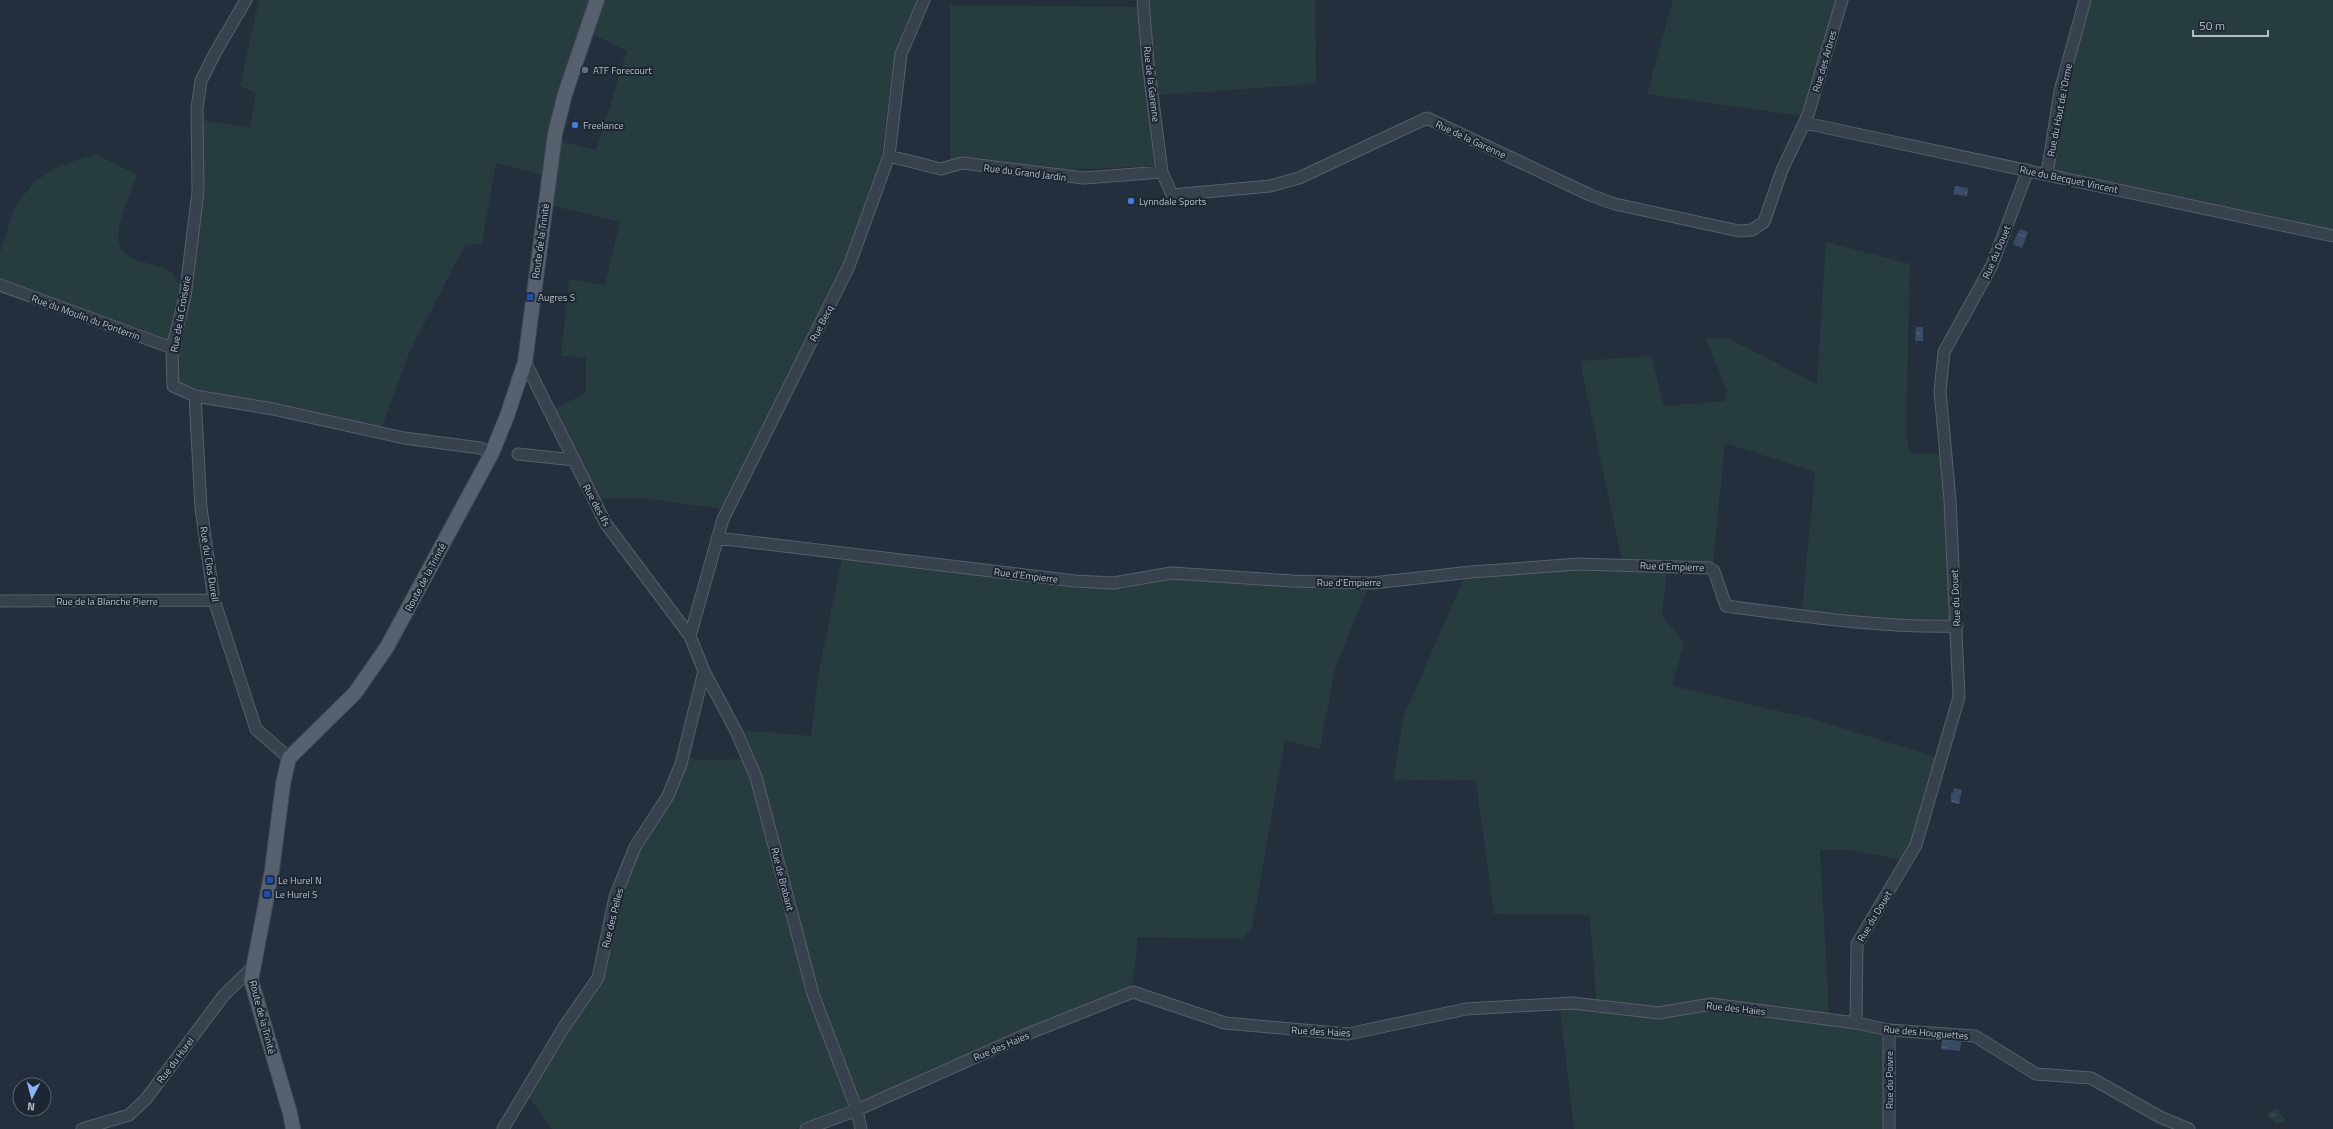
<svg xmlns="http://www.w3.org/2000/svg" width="2333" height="1129" viewBox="0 0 2333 1129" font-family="'Titillium Web',sans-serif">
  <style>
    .grass { fill: #263c3f }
    .park { fill: url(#park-tufts) }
    .water { fill: url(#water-ripples) }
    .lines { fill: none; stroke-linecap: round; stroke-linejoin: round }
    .minor-casing { stroke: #565f6c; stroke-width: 13 }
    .major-casing { stroke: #414a57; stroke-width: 16 }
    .minor { stroke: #38414e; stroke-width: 11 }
    .major { stroke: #56606e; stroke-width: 14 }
    .service-dot { fill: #5c6f8a; stroke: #1d2633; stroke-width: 1.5 }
    .shop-dot { fill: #3f7fe0; stroke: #1d2633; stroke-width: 1.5 }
    .transit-dot { fill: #1a4fb4; stroke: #1d2633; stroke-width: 1.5 }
    .labels { text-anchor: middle; stroke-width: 4; stroke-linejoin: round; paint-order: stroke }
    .street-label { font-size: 10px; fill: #b4bcc9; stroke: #1d2633 }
    .poi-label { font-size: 10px; fill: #b4bcc9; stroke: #1d2633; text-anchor: start }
  </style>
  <defs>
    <pattern id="park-tufts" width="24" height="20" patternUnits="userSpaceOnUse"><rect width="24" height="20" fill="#263c3f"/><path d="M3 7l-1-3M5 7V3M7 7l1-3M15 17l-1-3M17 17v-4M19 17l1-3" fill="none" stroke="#435659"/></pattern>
    <pattern id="water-ripples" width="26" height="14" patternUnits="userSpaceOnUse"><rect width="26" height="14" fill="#394c67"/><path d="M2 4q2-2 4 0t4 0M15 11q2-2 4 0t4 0" fill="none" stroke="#53647b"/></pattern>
  </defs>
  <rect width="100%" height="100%" fill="#242f3e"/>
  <!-- grass -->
  <path class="grass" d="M 259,0 L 590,0 C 570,58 550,115 541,175 L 496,163 L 482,243 L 465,245 L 409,353 L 381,429 L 195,389 L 180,384 L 176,375 L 178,347 L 199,209 L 206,190 L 201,174 L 201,120 L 250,128 L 256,93 L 240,86 Z
    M 602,0 L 917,0 L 896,50 L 881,158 L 862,220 L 837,281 L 723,509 L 641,498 L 600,499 L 554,409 L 586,393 L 586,358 L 561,356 L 569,279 L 605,285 L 620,222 L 549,205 L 559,141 L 596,150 L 627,51 L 588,32 Z
    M 1149,0 L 1315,0 L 1316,84 L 1158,95 Z
    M 1673,0 L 1838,0 L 1803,116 L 1647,94 Z
    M 2090,0 L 2333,0 L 2333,230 L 2295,224 L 2054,171 L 2060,107 Z
    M 950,5 L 1138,7 L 1154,166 L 1067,170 L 992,160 L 950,160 Z
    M 95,154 L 137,175 C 131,192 122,211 119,228 C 112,267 151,258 171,272 C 175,276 179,285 183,290 L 171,345 L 0,281 L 0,253 L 14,208 L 34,182 L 59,166 Z
    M 1826,242 L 1910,264 L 1906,436 L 1910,453 L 1941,454 L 1946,509 L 1951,621 L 1887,620 L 1802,611 L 1815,472 L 1725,443 L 1713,564 L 1622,561 L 1580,361 L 1651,356 L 1664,406 L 1725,401 L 1727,390 L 1706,339 L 1725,337 L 1817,384 Z
    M 842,558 L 1051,582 L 1122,589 L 1167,579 L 1368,588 L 1335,669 L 1320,749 L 1285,740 L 1252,928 L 1241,939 L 1138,937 L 1133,981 L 1128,990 L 864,1103 L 860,1102 L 823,1011 L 808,964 L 767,795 L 739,730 L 811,736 L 819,670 Z
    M 1615,567 L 1667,569 L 1662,615 L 1684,643 L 1672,686 L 1809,718 L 1936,757 L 1910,846 L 1901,860 L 1852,850 L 1820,850 L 1829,1014 L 1697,1000 L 1658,1008 L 1596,1000 L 1590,915 L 1494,914 L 1476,781 L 1453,779 L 1393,781 L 1403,718 L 1464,578 L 1514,572 Z
    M 684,758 L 705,760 L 742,759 L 758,802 L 806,993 L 850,1106 L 796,1129 L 552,1129 L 526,1093 L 599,982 L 617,903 L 635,857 L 659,816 Z
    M 1578,1007 L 1703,1009 L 1851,1025 L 1882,1036 L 1883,1129 L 1574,1129 L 1560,1009 Z"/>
  <!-- park -->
  <path class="park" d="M 2277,1109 L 2286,1120 L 2277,1124 L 2265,1114 Z"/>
  <!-- water -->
  <path class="water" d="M 1955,186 L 1968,188 L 1967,196 L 1953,194 Z
    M 2020,229 L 2028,232 L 2022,248 L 2014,245 L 2013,243 Z
    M 1916,327 L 1923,327 L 1923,341 L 1915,341 Z
    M 1954,788 L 1962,790 L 1959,804 L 1951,802 L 1951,793 L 1953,793 Z
    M 1942,1040 L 1961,1042 L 1960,1051 L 1941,1049 Z"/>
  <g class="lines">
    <!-- minor casing -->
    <g class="minor-casing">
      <path id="minor" d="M 246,0 L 215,53 L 201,81 L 197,108 L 198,192 L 185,297 L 172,348 L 173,386 L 195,396 L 273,409 L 404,438 L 480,448 L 492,453
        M 1143,0 L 1148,62 L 1162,172 L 1172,195 L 1270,186 L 1299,178 L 1427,118 L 1590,195 L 1615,204 L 1739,231 L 1752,230 L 1764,222 L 1782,170 L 1808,115 L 1842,0
        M 1805,123 L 2333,236
        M 889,156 L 941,169 L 962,163 L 1084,178 L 1162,172
        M 2047,174 L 2060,91 L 2085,0
        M 0,285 L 172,348
        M 525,362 L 606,524 L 690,636 L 704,671 L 736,731 L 756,777 L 813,994 L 857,1110 L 861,1129
        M 195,396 L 201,508 L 214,600 L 256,729 L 289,758
        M 518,454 L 574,460
        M 717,538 L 1075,581 L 1114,583 L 1171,573 L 1293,581 L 1373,583 L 1471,572 L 1579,564 L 1709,568 L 1714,571 L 1726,606 C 1803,616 1879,628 1957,626
        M 0,601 L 214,600
        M 690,636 L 723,519 L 849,266 L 889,156 L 901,54 L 924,0
        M 1856,1023 L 1857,944 L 1916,845 L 1959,697 L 1950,500 L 1940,391 L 1944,352 L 1992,265 L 2028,170
        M 82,1129 L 129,1115 L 146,1099 L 224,995 L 253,967
        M 503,1129 L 564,1027 L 598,978 L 615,897 L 635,847 L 668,796 L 681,764 L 704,671
        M 806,1129 L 857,1110 L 1025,1035 L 1133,992 L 1225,1023 L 1348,1034 L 1466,1009 L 1572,1003 L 1659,1013 L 1711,1004 L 1856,1023 L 1889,1030 L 1975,1036 L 2036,1074 L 2091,1078 L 2160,1117 L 2189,1129
        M 1889,1129 L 1889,1030"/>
    </g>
    <!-- major casing -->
    <g class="major-casing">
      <path id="major" d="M 293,1129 L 290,1113 L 251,980 L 272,870 L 283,784 L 289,758 L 355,693 L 387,647 L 492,453 L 507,416 L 525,362 L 555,134 L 565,94 L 597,0"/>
    </g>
    <!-- minor -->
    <use href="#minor" class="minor"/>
    <!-- major -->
    <use href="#major" class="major"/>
  </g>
  <!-- markers -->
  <circle class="service-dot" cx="585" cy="70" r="4"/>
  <g class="shop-dot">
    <circle cx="575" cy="125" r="4"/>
    <circle cx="1131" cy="201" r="4"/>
  </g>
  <g class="transit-dot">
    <rect x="526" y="293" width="8" height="8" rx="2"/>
    <rect x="266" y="876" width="8" height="8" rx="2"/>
    <rect x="263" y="890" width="8" height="8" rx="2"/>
  </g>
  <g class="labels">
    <!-- street labels -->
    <g class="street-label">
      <text transform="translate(1824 61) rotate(-74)" y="4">Rue des Arbres</text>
      <text transform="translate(1152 84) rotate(83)" y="4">Rue de la Garenne</text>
      <text transform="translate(2059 110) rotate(-79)" y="4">Rue du Haut de l'Orme</text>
      <text transform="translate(1471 139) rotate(25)" y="4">Rue de la Garenne</text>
      <text transform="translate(1025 172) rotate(7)" y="4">Rue du Grand Jardin</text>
      <text transform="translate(2069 179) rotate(12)" y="4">Rue du Becquet Vincent</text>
      <text transform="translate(540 241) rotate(-82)" y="4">Route de la Trinité</text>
      <text transform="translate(1996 252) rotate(-67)" y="4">Rue du Douet</text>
      <text transform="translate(180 314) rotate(-80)" y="4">Rue de la Croiserie</text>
      <text transform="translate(86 317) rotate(20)" y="4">Rue du Moulin du Ponterrin</text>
      <text transform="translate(821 323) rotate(-63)" y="4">Rue Becq</text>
      <text transform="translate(597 505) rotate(62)" y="4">Rue des Ifs</text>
      <text transform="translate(210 564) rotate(81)" y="4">Rue du Clos Durell</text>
      <text transform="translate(1672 566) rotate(2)" y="4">Rue d'Empierre</text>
      <text transform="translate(1026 575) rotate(7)" y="4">Rue d'Empierre</text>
      <text transform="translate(425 577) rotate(-62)" y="4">Route de la Trinité</text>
      <text x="1349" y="586">Rue d'Empierre</text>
      <text transform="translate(1955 598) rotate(-93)" y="4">Rue du Douet</text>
      <text x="107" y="605">Rue de la Blanche Pierre</text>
      <text transform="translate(783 879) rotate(76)" y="4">Rue de Brabant</text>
      <text transform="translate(1874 916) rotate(-59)" y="4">Rue du Douet</text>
      <text transform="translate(612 918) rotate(-76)" y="4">Rue des Pelles</text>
      <text transform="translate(1736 1008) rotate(6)" y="4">Rue des Haies</text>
      <text transform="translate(263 1017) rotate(75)" y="4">Route de la Trinité</text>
      <text transform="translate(1321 1031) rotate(3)" y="4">Rue des Haies</text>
      <text transform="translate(1926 1032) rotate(5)" y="4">Rue des Houguettes</text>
      <text transform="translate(1001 1046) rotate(-23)" y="4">Rue des Haies</text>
      <text transform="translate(175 1060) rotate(-53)" y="4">Rue du Hurel</text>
      <text transform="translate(1889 1080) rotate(-90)" y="4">Rue du Poivre</text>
    </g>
    <!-- poi labels -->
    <g class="poi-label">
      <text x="593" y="74">ATF Forecourt</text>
      <text x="583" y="129">Freelance</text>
      <text x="1139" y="205">Lynndale Sports</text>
      <text x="538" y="301">Augres S</text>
      <text x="278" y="884">Le Hurel N</text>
      <text x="275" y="898">Le Hurel S</text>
    </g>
  </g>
  <!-- north arrow -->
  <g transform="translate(32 1097) rotate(186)"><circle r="19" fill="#1d2633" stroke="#59626f"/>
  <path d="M0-3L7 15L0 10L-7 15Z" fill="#8ab4f8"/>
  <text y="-6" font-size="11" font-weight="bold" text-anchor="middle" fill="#b4bcc9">N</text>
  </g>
  <!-- scale -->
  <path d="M2193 30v6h75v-6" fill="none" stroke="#b4bcc9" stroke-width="2"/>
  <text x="2199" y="30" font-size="12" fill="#b4bcc9" stroke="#1d2633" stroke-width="3" paint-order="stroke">50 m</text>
</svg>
